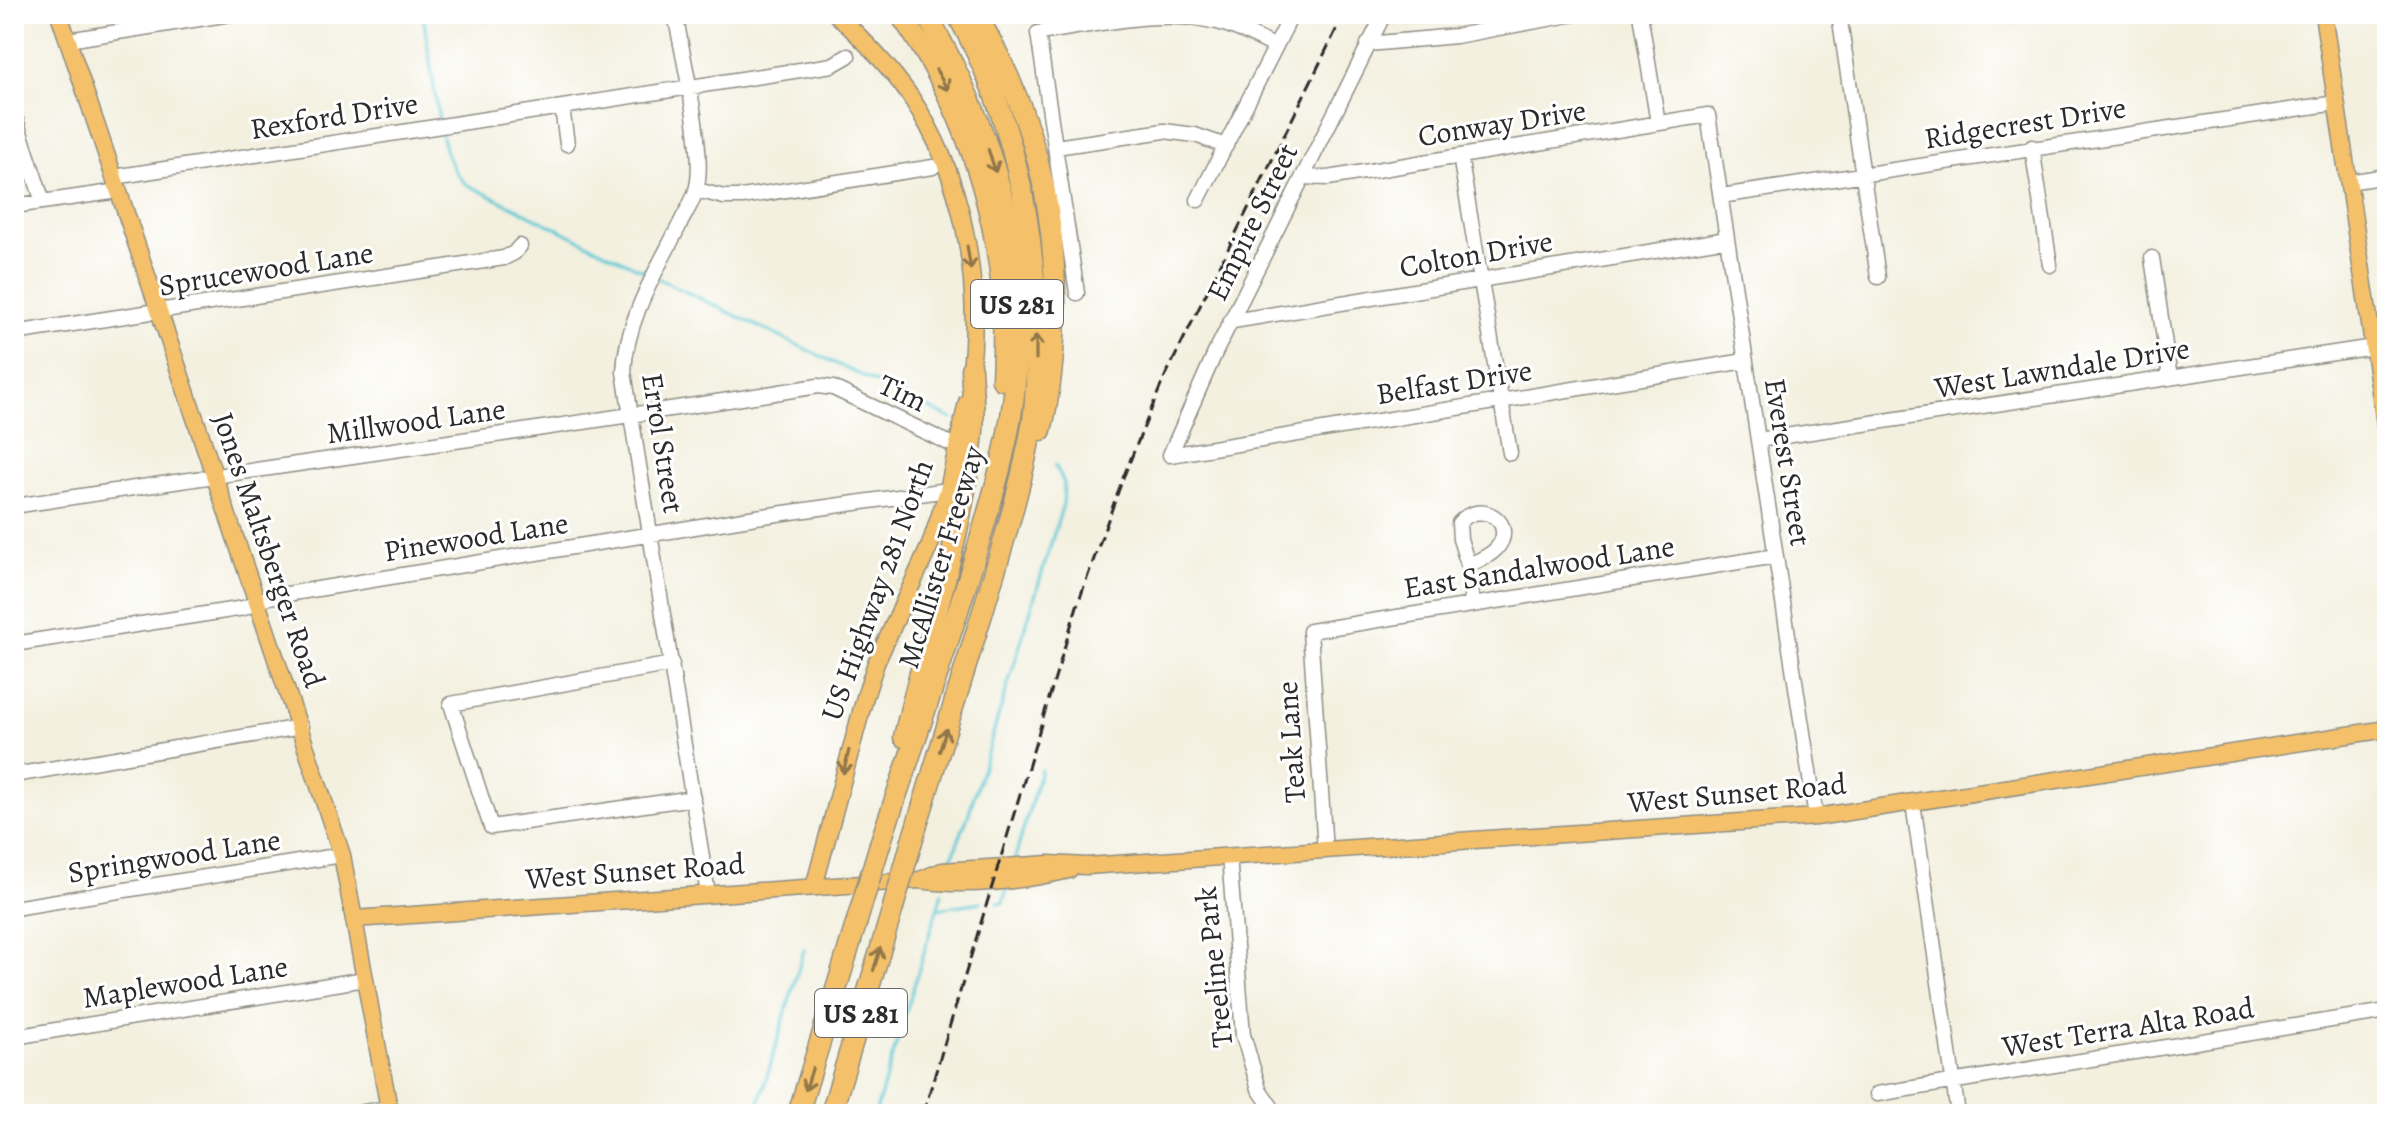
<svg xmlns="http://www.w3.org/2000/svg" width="2401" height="1128" viewBox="0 0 2401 1128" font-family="Alegreya,serif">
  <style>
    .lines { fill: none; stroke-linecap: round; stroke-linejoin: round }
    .stream { stroke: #5cc8d5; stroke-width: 3 }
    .minor-casing { stroke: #8f8e85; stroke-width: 17 }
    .major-casing { stroke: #8f8e85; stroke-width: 19 }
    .highway-casing { stroke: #8f8e85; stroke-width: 23 }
    .minor { stroke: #fff; stroke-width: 14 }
    .major { stroke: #f4c16a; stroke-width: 16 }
    .highway { stroke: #f4c16a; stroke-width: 20 }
    .rail { stroke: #2b2b2b; stroke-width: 3; stroke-dasharray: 12 6; stroke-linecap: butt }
    .highway-bridge-casing { stroke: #8f8e85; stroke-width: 23; stroke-linecap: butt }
    .highway-bridge { stroke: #f4c16a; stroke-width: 20 }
    .oneway { stroke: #90764a }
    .labels { text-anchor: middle; stroke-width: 6; stroke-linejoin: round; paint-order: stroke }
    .shield { fill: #fff; stroke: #6b6b6b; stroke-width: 2 }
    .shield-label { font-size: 28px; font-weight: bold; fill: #2b2b2b }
    .street-label { font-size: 30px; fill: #2b2b2b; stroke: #fff }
  </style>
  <rect width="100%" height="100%" fill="#fff"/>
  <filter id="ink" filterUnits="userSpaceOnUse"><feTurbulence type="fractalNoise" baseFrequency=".0125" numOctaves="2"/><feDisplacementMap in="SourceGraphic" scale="16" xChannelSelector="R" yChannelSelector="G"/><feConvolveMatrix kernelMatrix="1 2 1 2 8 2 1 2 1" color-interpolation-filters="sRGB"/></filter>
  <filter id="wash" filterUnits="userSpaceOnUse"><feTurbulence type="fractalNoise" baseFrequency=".006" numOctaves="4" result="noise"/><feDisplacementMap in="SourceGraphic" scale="32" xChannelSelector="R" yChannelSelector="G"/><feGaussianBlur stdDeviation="1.8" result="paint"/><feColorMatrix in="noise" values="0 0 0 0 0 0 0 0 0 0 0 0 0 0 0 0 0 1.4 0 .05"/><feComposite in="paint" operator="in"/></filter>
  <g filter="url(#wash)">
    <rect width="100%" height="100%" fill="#f3f0df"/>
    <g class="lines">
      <!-- stream -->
      <path class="stream" d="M 423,14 L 439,121
        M 441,132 C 445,153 451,170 466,184 L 650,274
        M 657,278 L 952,419
        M 951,860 L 968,816 L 1063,504 L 1064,483 L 1055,465
        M 1014,861 L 1041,770
        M 998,903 L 1003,903 L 1008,886
        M 937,909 L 981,902
        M 756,1114 L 804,950
        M 875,1114 L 942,893"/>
    </g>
  </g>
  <g filter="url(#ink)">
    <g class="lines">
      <!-- minor casing -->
      <g class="minor-casing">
        <path id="minor" d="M 675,14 C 682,53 707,156 696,190 C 693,202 685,213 680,224 C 657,270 626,319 624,372 L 708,894
          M 1640,14 L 1658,123
          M 1839,14 L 1878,277
          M 68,40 L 230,14
          M 1368,44 L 1456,36 L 1575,14
          M 562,107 L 567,144
          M 14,114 L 43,202
          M 1056,147 L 1164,131 L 1195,135 L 1226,146
          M 2032,147 L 2050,265
          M 1460,156 L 1510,453
          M 114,177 L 832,65 L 848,56
          M 1303,177 L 1328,178 L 1708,115 L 1816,817
          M 2348,182 L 2387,176
          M 697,190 L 724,197 L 742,197 L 933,167
          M 1721,196 L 2336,103
          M 1198,200 L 1292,14
          M 14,206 L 119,191
          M 2152,258 L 2170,378
          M 1077,293 L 1038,33 C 1096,25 1159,8 1217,22 C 1237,27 1256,37 1274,46
          M 1233,321 L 1727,239
          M 14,333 L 504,258 L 514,253 L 520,246
          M 1758,440 L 2387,345
          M 1170,455 L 1745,361
          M 1170,455 L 1215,353 L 1384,14
          M 14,506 C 282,465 550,429 818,386 L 833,388 L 959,448
          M 1468,565 C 1477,561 1489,557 1496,549 C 1519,524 1481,497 1459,523 L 1460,539 L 1468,565 L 1472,605
          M 14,644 L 244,608 L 269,597 L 756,517 L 948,490
          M 672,664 L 451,704 L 491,827 L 693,798
          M 14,775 L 301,727
          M 1913,803 L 1958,1114
          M 1325,850 L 1310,631 L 1776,556
          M 1229,856 L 1243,1035 L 1259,1089 L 1276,1114
          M 14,908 L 342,855
          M 14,1037 L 365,979
          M 1877,1094 L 2387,1011
          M 353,1114 L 389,1108"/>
      </g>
      <!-- major casing -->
      <g class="major-casing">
        <path id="major" d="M 59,14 L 342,855 L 390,1114
          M 836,14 C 863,39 889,66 910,96 C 965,177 982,284 970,379
          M 2323,14 L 2387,437
          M 920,880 L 942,871 L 1050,864 L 1086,866 L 1816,817 L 2387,729
          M 814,887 L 865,697 L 876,663 L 930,545 L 948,490 L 967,402
          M 354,919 L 920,880 C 967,887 1023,881 1069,870"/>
      </g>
      <!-- highway casing -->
      <g class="highway-casing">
        <path id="highway" d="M 900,14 C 959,97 991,187 1002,288 C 1005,318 1003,350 1002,380
          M 976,14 C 1032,109 1057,205 1055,315 C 1054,354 1051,392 1041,430
          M 904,737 C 927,635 964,535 973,431 C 975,411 972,389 971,369
          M 912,841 C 935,765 958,690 982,614 C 1001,550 1022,486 1033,420 C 1037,391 1037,359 1036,329 C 1035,220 1011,110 957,14
          M 880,844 C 912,748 946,653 975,556 C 993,496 1012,436 1016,373 C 1026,240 992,128 926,14
          M 798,1114 L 856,924
          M 831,1114 L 892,911"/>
      </g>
      <!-- minor -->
      <use href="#minor" class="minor"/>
      <!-- major -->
      <use href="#major" class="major"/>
      <!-- highway -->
      <use href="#highway" class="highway"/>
      <!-- rail -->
      <path class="rail" d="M 923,1114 L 1077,606 L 1123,478 L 1162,383 L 1344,14"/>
      <!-- highway-bridge casing -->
      <g class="highway-bridge-casing">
        <path id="highway-bridge" d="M 892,911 L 912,841
          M 856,924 L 880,844"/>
      </g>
      <!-- highway-bridge -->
      <use href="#highway-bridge" class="highway-bridge"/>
    </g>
    <!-- one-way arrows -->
    <defs><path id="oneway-shaft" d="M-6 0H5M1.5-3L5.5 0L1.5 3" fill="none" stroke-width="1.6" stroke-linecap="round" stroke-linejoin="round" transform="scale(2)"/></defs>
    <g class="oneway">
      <use href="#oneway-shaft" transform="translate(942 80) rotate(60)"/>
      <use href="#oneway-shaft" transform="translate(992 161) rotate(72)"/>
      <use href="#oneway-shaft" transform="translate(969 258) rotate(81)"/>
      <use href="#oneway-shaft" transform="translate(1036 347) rotate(-90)"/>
      <use href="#oneway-shaft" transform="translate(943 740) rotate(-73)"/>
      <use href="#oneway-shaft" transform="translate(846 762) rotate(104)"/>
      <use href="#oneway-shaft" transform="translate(877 959) rotate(-73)"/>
      <use href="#oneway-shaft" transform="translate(809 1079) rotate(107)"/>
    </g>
  </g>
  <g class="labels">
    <!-- shield labels -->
    <g class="shield">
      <rect x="971" y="280" width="92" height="48" rx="6"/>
      <rect x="815" y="989" width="92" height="48" rx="6"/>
    </g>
    <g class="shield-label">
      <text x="1017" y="314">US 281</text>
      <text x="861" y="1023">US 281</text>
    </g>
    <!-- street labels -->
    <g class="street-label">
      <text transform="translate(334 116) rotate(-9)" y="10">Rexford Drive</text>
      <text transform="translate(1502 123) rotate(-9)" y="10">Conway Drive</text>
      <text transform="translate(2025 123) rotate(-9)" y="10">Ridgecrest Drive</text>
      <text transform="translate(1252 222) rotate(-64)" y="10">Empire Street</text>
      <text transform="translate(1476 254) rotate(-10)" y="10">Colton Drive</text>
      <text transform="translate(266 269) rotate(-9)" y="10">Sprucewood Lane</text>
      <text transform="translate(2062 368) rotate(-9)" y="10">West Lawndale Drive</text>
      <text transform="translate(1454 382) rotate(-9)" y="10">Belfast Drive</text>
      <text transform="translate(903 393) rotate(25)" y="10">Tim</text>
      <text transform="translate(416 421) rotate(-8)" y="10">Millwood Lane</text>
      <text transform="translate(663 443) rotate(81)" y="10">Errol Street</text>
      <text transform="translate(1788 462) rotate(81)" y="10">Everest Street</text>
      <text transform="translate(476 537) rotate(-9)" y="10">Pinewood Lane</text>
      <text transform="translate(269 550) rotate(71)" y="10">Jones Maltsberger Road</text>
      <text transform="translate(941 557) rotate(-73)" y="10">McAllister Freeway</text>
      <text transform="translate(1539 567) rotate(-9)" y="10">East Sandalwood Lane</text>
      <text transform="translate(877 590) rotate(-70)" y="10">US Highway 281 North</text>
      <text transform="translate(1291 742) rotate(-94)" y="10">Teak Lane</text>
      <text transform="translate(1737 793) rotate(-5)" y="10">West Sunset Road</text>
      <text transform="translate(174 856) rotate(-9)" y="10">Springwood Lane</text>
      <text transform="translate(635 871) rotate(-4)" y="10">West Sunset Road</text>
      <text transform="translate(1214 967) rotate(-96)" y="10">Treeline Park</text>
      <text transform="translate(185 982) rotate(-9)" y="10">Maplewood Lane</text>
      <text transform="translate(2128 1027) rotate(-9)" y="10">West Terra Alta Road</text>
    </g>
  </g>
  <!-- margin -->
  <rect width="2401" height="1128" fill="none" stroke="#fff" stroke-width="48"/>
</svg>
